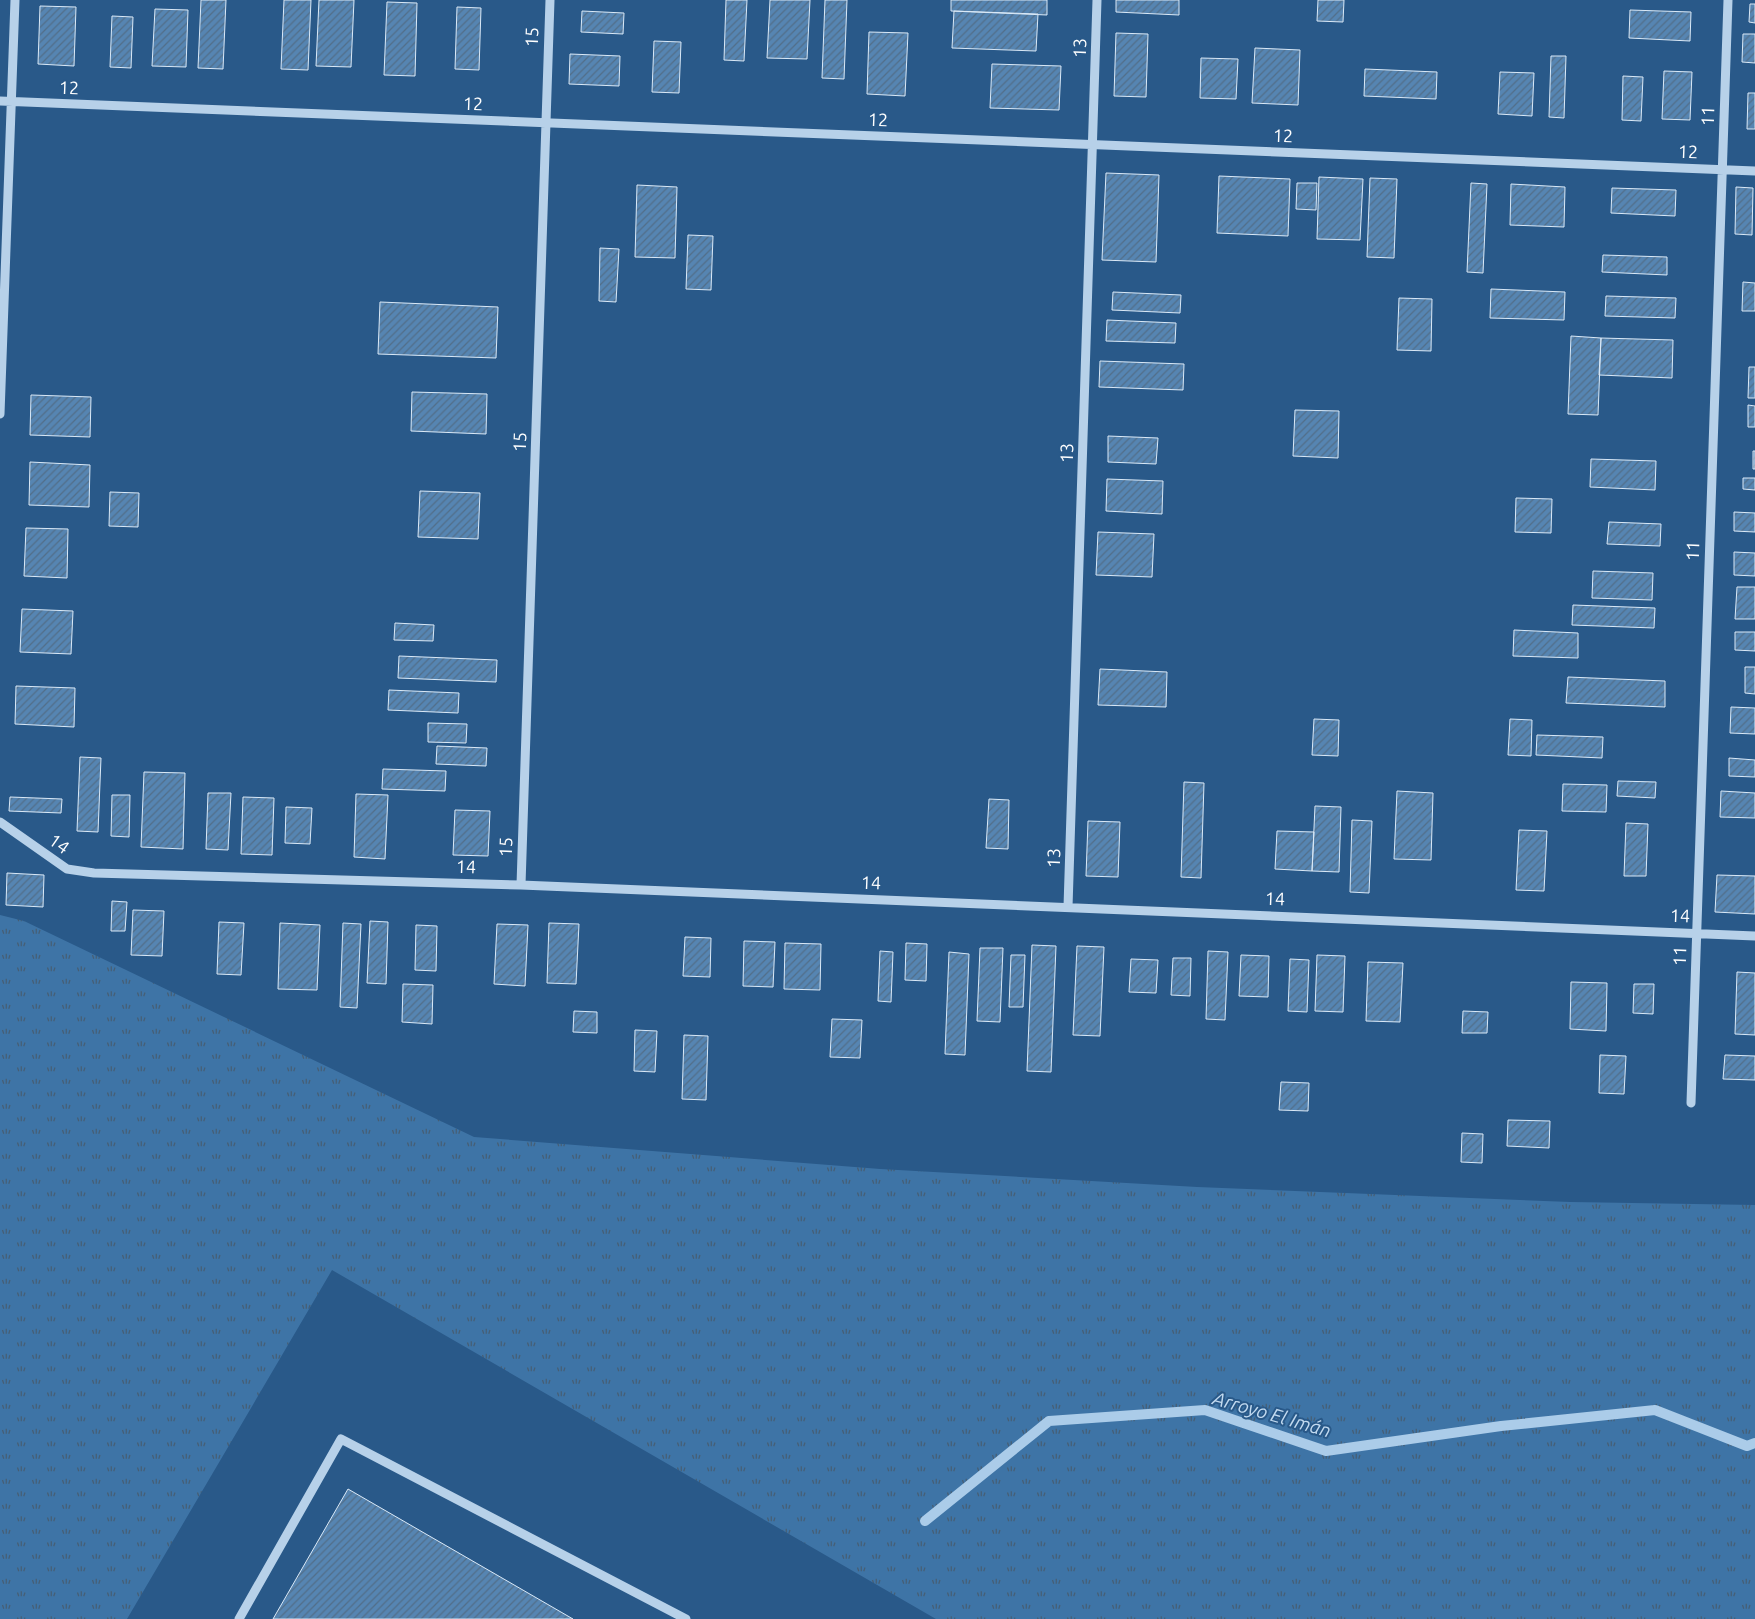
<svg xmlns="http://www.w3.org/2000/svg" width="1755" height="1619" viewBox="0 0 1755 1619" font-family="Ubuntu,sans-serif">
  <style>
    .grass { fill: url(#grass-tufts) }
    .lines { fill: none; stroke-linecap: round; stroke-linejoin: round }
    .stream { stroke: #abcce9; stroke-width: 10 }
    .building { fill: url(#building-hatch); stroke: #dae9f7 }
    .minor { stroke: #b7d1e9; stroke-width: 9 }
    .labels { text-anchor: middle; stroke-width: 4; stroke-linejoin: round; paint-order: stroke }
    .street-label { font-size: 18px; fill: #fff; stroke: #295989 }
    .water-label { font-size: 19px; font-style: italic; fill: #c2daf0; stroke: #295989 }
  </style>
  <defs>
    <pattern id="grass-tufts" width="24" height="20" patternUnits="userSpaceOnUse" patternTransform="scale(1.25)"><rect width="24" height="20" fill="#3e74a6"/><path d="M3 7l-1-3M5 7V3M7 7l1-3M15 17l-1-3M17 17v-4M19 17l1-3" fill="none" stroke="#465e74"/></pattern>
    <pattern id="building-hatch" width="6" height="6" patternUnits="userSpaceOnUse" patternTransform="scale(1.25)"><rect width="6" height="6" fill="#5685b2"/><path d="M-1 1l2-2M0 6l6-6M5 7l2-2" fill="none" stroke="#526e89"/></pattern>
  </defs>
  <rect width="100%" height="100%" fill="#295989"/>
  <!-- grass -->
  <path class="grass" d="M 0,915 L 24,921 L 474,1137 L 880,1169 L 1197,1187 L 1570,1202 L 1755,1205 L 1755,1619 L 936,1619 L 332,1270 L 127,1619 L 0,1619 Z"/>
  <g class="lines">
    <!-- stream -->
    <path class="stream" d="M 925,1521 L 1049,1421 L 1205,1410 L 1326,1451 L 1501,1426 L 1655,1410 L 1747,1446 L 1755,1443"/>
  </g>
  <!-- building -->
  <path class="building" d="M 201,0 L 226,0 L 223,69 L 198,68 Z
    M 284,0 L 311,0 L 308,70 L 281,69 Z
    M 319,0 L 354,0 L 351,67 L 316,66 Z
    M 726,0 L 747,0 L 744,61 L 724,60 Z
    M 770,0 L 810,0 L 807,59 L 767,58 Z
    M 825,0 L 847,0 L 844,79 L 822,78 Z
    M 951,0 L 1047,0 L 1047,15 L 951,11 Z
    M 1116,0 L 1179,0 L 1179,15 L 1116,12 Z
    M 1318,0 L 1344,0 L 1343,22 L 1317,21 Z
    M 387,2 L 417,3 L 415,76 L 384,75 Z
    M 1750,4 L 1755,4 L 1755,23 L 1749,22 Z
    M 40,6 L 76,7 L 74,66 L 38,64 Z
    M 457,7 L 481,8 L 479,70 L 455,69 Z
    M 155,9 L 188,10 L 186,67 L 152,66 Z
    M 1630,10 L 1691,12 L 1690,41 L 1629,38 Z
    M 582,11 L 624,13 L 623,34 L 581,32 Z
    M 954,11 L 1038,14 L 1036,51 L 952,48 Z
    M 112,16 L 133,17 L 131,68 L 110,67 Z
    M 869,32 L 908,33 L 905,96 L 867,94 Z
    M 1116,33 L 1148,34 L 1146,97 L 1114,96 Z
    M 1743,34 L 1755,34 L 1755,63 L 1742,62 Z
    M 654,41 L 681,42 L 679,93 L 652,92 Z
    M 1255,48 L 1300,50 L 1298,105 L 1252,103 Z
    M 570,54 L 620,56 L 619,86 L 569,84 Z
    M 1551,56 L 1566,56 L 1564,118 L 1549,117 Z
    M 1201,58 L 1238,59 L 1236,99 L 1200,98 Z
    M 992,64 L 1061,66 L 1059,110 L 990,108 Z
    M 1365,69 L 1437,72 L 1436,99 L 1364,96 Z
    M 1664,71 L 1692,72 L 1690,120 L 1662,119 Z
    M 1500,72 L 1534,73 L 1532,116 L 1498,114 Z
    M 1623,76 L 1643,77 L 1641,121 L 1622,120 Z
    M 1748,93 L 1755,93 L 1755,129 L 1747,129 Z
    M 1106,173 L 1159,175 L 1156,262 L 1102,260 Z
    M 1219,176 L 1290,179 L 1288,236 L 1217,233 Z
    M 1319,177 L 1363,179 L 1360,240 L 1317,239 Z
    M 1370,178 L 1397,179 L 1394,258 L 1367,257 Z
    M 1297,183 L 1317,183 L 1316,210 L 1296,209 Z
    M 1471,183 L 1487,184 L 1483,273 L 1467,272 Z
    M 1511,184 L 1565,187 L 1564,227 L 1510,225 Z
    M 637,185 L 677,187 L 675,258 L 635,257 Z
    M 1736,187 L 1753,188 L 1752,235 L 1735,234 Z
    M 1612,188 L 1676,190 L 1675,216 L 1611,213 Z
    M 688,235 L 713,236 L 711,290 L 686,289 Z
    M 600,248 L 619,249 L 616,302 L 599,301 Z
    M 1603,255 L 1667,257 L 1667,275 L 1602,272 Z
    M 1743,282 L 1755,283 L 1755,311 L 1742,311 Z
    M 1491,289 L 1565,292 L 1564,320 L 1490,318 Z
    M 1113,292 L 1181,295 L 1180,313 L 1112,310 Z
    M 1606,296 L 1676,298 L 1675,318 L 1605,316 Z
    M 1399,298 L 1432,299 L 1431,351 L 1397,350 Z
    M 380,302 L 498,307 L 496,358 L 378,354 Z
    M 1107,320 L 1176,323 L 1175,343 L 1106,341 Z
    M 1571,336 L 1601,338 L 1598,415 L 1568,414 Z
    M 1601,338 L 1673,340 L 1672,378 L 1599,375 Z
    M 1100,361 L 1184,364 L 1183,390 L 1099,387 Z
    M 1749,367 L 1755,367 L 1755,398 L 1748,398 Z
    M 412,392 L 487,394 L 486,434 L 411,431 Z
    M 31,395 L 91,397 L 90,437 L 30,435 Z
    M 1748,405 L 1755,406 L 1755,427 L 1748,427 Z
    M 1295,410 L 1339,411 L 1338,458 L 1293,456 Z
    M 1108,436 L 1158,438 L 1156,464 L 1108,462 Z
    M 1753,451 L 1755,451 L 1755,469 L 1753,469 Z
    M 1591,459 L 1656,461 L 1655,490 L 1590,487 Z
    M 30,462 L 90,465 L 89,507 L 29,505 Z
    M 1743,478 L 1755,478 L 1755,490 L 1743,489 Z
    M 1107,479 L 1163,481 L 1162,514 L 1106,511 Z
    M 420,491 L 480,493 L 478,539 L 418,537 Z
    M 110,492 L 139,493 L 138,527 L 109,526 Z
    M 1516,498 L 1552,499 L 1551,533 L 1515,532 Z
    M 1734,512 L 1755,513 L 1755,532 L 1734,531 Z
    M 1609,522 L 1661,524 L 1660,546 L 1607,544 Z
    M 26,528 L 68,529 L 67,578 L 24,576 Z
    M 1098,532 L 1154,534 L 1152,577 L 1096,575 Z
    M 1734,552 L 1755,553 L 1755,576 L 1734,575 Z
    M 1593,571 L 1653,573 L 1652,600 L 1592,598 Z
    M 1737,587 L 1755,587 L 1755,619 L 1735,619 Z
    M 1573,605 L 1655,608 L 1654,628 L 1572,625 Z
    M 22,609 L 73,611 L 71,654 L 20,652 Z
    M 395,623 L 434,625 L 433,641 L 394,640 Z
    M 1514,630 L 1578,633 L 1578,658 L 1513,656 Z
    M 1735,632 L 1755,632 L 1755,651 L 1735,650 Z
    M 399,656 L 497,660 L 496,682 L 398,678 Z
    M 1745,667 L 1755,667 L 1755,694 L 1745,693 Z
    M 1100,669 L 1167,672 L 1166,707 L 1098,705 Z
    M 1568,677 L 1665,681 L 1665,707 L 1566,703 Z
    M 16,686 L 75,688 L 74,727 L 15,724 Z
    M 389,690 L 459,693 L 458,713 L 388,710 Z
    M 1731,707 L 1755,708 L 1755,734 L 1730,733 Z
    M 1314,719 L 1339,720 L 1338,756 L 1312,755 Z
    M 1510,719 L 1532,720 L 1531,756 L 1508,755 Z
    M 428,723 L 467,724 L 466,743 L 428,742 Z
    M 1537,735 L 1603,737 L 1602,758 L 1536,755 Z
    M 437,746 L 487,748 L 486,766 L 436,764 Z
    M 80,757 L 101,758 L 98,832 L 77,831 Z
    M 1729,758 L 1755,760 L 1755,777 L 1729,776 Z
    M 383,769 L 446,771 L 445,791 L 382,789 Z
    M 144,772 L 185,773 L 183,849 L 141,847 Z
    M 1618,781 L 1656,782 L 1655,798 L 1617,796 Z
    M 1184,782 L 1204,783 L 1201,878 L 1181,877 Z
    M 1563,784 L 1607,785 L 1606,812 L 1562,811 Z
    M 1397,791 L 1433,793 L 1431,860 L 1394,859 Z
    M 1721,791 L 1755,793 L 1755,818 L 1720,817 Z
    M 208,793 L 231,793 L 228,850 L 206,849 Z
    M 356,794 L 388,795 L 385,859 L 354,857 Z
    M 112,795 L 130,795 L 129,837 L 111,836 Z
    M 10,797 L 62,799 L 61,813 L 9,811 Z
    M 243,797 L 274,798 L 272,855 L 241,854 Z
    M 989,799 L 1009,800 L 1008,849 L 986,848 Z
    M 1315,806 L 1341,807 L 1339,872 L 1312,871 Z
    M 286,807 L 312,808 L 310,844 L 285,843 Z
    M 455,810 L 490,811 L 488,856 L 453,855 Z
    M 1352,820 L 1372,821 L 1369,893 L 1350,892 Z
    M 1088,821 L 1120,822 L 1118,877 L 1086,876 Z
    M 1626,823 L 1648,824 L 1646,876 L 1624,876 Z
    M 1519,830 L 1547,831 L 1544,891 L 1516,890 Z
    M 1277,831 L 1314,832 L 1312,871 L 1275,869 Z
    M 7,873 L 44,875 L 43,907 L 6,905 Z
    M 1717,875 L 1755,876 L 1755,914 L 1715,912 Z
    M 112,901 L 127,902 L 125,931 L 111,931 Z
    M 133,910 L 164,911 L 162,956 L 131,955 Z
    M 370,921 L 388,922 L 386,984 L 367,983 Z
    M 219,922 L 244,923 L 241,975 L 217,974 Z
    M 280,923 L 320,925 L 317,990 L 278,989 Z
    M 343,923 L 361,924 L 357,1008 L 340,1007 Z
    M 549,923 L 579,924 L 576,984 L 547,983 Z
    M 497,924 L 528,925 L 525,986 L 494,984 Z
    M 416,925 L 437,926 L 436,971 L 415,970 Z
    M 685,937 L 711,938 L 710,977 L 683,976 Z
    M 744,941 L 775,942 L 773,987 L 743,986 Z
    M 785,943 L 821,944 L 820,990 L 784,989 Z
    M 906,943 L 927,944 L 926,981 L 905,980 Z
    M 1032,945 L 1056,946 L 1051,1072 L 1027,1071 Z
    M 1077,946 L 1104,947 L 1100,1036 L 1073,1035 Z
    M 980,948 L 1003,948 L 1000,1022 L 977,1021 Z
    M 880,951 L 893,952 L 891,1002 L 878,1001 Z
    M 1208,951 L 1228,952 L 1225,1020 L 1206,1019 Z
    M 949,952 L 969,954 L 965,1055 L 945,1054 Z
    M 1011,955 L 1025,955 L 1023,1007 L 1009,1007 Z
    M 1241,955 L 1269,956 L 1268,997 L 1239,996 Z
    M 1317,955 L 1345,956 L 1343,1012 L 1315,1011 Z
    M 1173,958 L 1191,958 L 1190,996 L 1171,995 Z
    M 1131,959 L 1158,960 L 1156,993 L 1129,992 Z
    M 1290,959 L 1309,960 L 1307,1012 L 1288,1011 Z
    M 1368,962 L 1403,963 L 1400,1022 L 1366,1021 Z
    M 1737,972 L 1755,973 L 1755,1035 L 1735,1034 Z
    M 1571,982 L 1607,983 L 1606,1031 L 1570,1029 Z
    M 403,984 L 433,985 L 432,1024 L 402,1022 Z
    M 1634,984 L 1654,984 L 1653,1014 L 1633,1013 Z
    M 574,1011 L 597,1012 L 597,1033 L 573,1032 Z
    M 1463,1011 L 1488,1012 L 1487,1033 L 1462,1033 Z
    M 832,1019 L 862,1020 L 860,1058 L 830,1057 Z
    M 635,1030 L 657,1031 L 655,1072 L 634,1071 Z
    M 684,1035 L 708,1036 L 706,1100 L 682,1099 Z
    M 1600,1055 L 1626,1056 L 1624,1094 L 1599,1093 Z
    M 1725,1055 L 1755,1056 L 1755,1080 L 1723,1079 Z
    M 1281,1082 L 1309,1083 L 1308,1111 L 1279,1110 Z
    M 1508,1120 L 1550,1121 L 1549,1148 L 1507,1146 Z
    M 1462,1133 L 1483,1134 L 1482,1163 L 1461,1162 Z
    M 348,1489 L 573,1619 L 273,1619 Z"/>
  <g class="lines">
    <!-- minor -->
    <path class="minor" d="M 0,101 L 1755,171
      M 0,414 L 15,0
      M 0,822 L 67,869 L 94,873 L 521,885 L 1755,936
      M 521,885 L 550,0
      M 1068,907 L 1097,0
      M 1691,1103 L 1728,0
      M 239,1619 L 341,1439 L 686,1619"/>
  </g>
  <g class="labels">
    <!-- street labels -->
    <g class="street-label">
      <text transform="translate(532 37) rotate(-88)" y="6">15</text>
      <text transform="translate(1080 48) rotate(-88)" y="6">13</text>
      <text transform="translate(69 88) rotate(2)" y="6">12</text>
      <text transform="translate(473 104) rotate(2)" y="6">12</text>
      <text transform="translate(1708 116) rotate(-88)" y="6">11</text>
      <text transform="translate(878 120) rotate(2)" y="6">12</text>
      <text transform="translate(1283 136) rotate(2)" y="6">12</text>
      <text transform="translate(1688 152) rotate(2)" y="6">12</text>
      <text transform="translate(520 442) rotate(-88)" y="6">15</text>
      <text transform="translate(1067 453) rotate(-88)" y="6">13</text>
      <text transform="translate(1693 551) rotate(-88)" y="6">11</text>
      <text transform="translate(59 844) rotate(35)" y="6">14</text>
      <text transform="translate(506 847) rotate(-88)" y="6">15</text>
      <text transform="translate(1054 858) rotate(-88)" y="6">13</text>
      <text transform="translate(466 867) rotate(2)" y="6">14</text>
      <text transform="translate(871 883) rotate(2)" y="6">14</text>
      <text transform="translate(1275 899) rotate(2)" y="6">14</text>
      <text transform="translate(1680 916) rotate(2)" y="6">14</text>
      <text transform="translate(1680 956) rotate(-88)" y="6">11</text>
    </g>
    <!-- water labels -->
    <g class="water-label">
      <text transform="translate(1272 1414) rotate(16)" y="7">Arroyo El Imán</text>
    </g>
  </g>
</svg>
